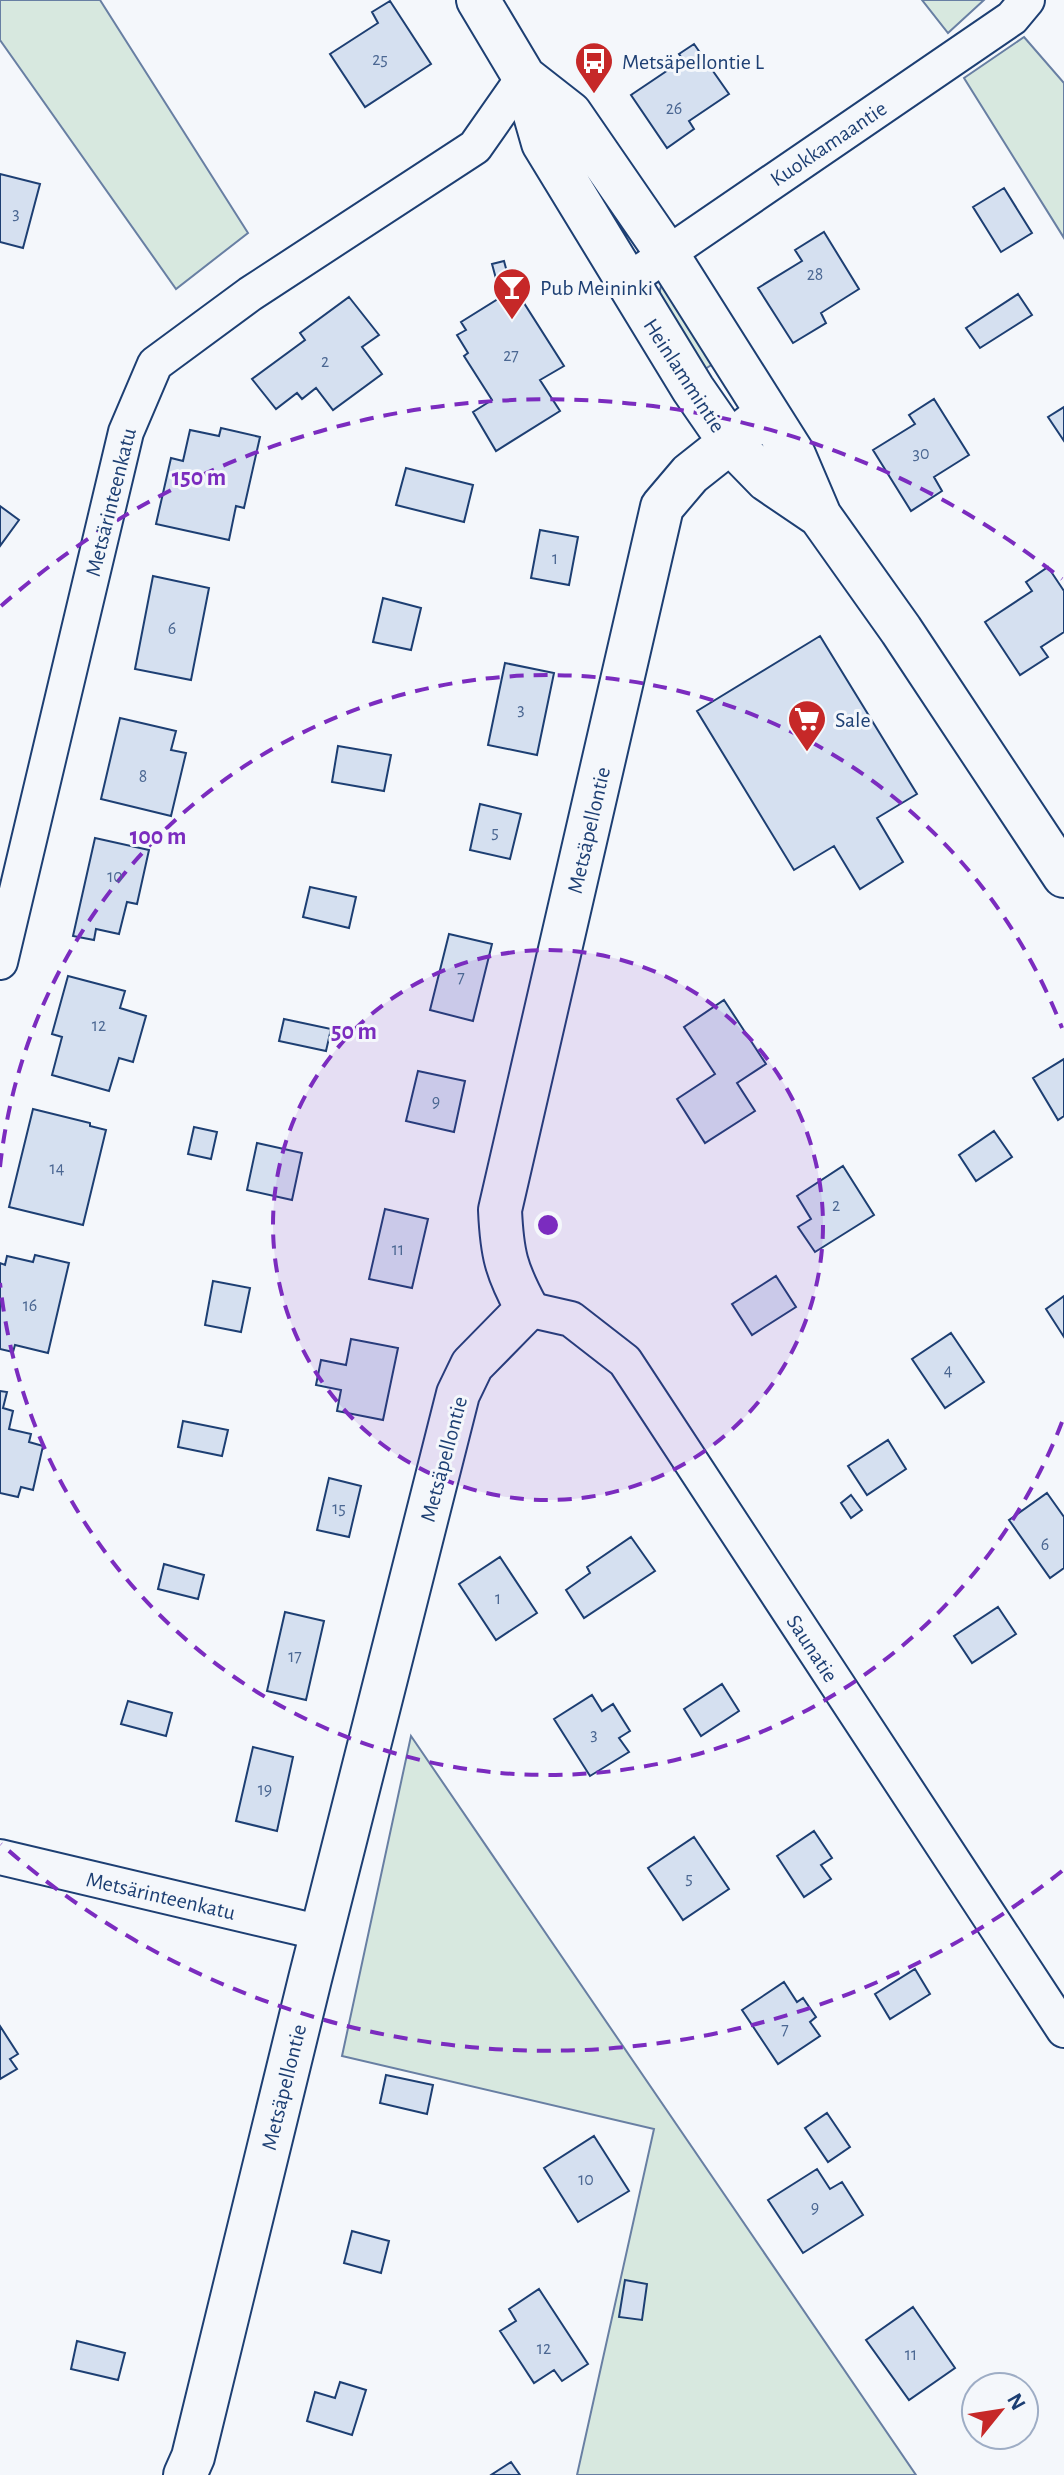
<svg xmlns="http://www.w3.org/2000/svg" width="1064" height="2475" viewBox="0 0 1064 2475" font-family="'Alegreya Sans',sans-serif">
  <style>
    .green { fill: #d7e8df; stroke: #687fa3; stroke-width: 2 }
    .building { fill: #d5e0f0; stroke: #1d3f73; stroke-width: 2 }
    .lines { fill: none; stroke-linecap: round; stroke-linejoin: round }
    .minor-casing { stroke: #1d3f73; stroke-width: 38 }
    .tertiary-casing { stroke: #1d3f73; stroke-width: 46 }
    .minor { stroke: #f4f7fb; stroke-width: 34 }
    .tertiary { stroke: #f4f7fb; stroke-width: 42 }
    .ring { fill: none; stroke: #7b2cbf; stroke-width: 4; stroke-dasharray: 14 10 }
    .labels { text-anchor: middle; stroke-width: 6; stroke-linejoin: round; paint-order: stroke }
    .number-label { font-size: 18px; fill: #4b6792 }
    .poi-label { font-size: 22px; fill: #1d3f73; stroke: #f4f7fb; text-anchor: start }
    .street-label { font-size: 22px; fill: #1d3f73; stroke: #f4f7fb }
    .centre { fill: #7b2cbf; stroke: #f4f7fb; stroke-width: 4 }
    .ring-label { font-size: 24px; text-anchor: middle; font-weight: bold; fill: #7b2cbf; stroke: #f4f7fb; stroke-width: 6; stroke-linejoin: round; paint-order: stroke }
  </style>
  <rect width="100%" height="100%" fill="#f4f7fb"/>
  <!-- green -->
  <path class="green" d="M 0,0 L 100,0 L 248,233 L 176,289 L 0,40 Z
    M 922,0 L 984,0 L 948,33 Z
    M 1024,37 L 1064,83 L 1064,238 L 964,78 Z
    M 661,286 L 668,288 L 716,362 L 694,376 C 683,354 653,310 661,286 Z
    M 411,1736 L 916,2475 L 577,2475 L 654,2129 L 342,2056 Z"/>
  <!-- building -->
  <path class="building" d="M 390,1 L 431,64 L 365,107 L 330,54 L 378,23 L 372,12 Z
    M 694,44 L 729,94 L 689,121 L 694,129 L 667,148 L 631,95 L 683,60 L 679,54 Z
    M 0,174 L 40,184 L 23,248 L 0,242 Z
    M 1004,188 L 1032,233 L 1001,252 L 973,207 Z
    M 824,232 L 859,289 L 821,313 L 826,323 L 793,343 L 758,288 L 802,261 L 795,250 Z
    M 504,261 L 512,291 L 515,289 L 564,366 L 540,380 L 560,411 L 496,451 L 473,412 L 492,400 L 464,356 L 468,353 L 457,335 L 466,330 L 461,322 L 501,297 L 492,264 Z
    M 1018,294 L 1032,315 L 980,348 L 966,328 Z
    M 349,297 L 379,335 L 362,347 L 382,374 L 333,410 L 316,388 L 302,399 L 297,393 L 276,409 L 252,379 L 305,340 L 300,333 Z
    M 934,399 L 969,455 L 934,477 L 942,491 L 911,511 L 873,450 L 915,424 L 909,415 Z
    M 1064,407 L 1064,441 L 1048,417 Z
    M 221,428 L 260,437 L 244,508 L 236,506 L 229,540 L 156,524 L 171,458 L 183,461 L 190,430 L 219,436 Z
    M 406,468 L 473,485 L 464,522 L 396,505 Z
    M 0,506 L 19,520 L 0,546 Z
    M 540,530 L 578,537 L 569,585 L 531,578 Z
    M 1048,567 L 1064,591 L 1064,632 L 1041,647 L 1048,657 L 1020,675 L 985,622 L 1032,591 L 1026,582 Z
    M 153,576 L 209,588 L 191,680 L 135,669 Z
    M 383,598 L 421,608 L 411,650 L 373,642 Z
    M 820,636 L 917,794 L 877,818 L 903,862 L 860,889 L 834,846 L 794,870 L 697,711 Z
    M 505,663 L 554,673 L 537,755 L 488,745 Z
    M 120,718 L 176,731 L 171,750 L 186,753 L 171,816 L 101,799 Z
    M 338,746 L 391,755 L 384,791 L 332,782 Z
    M 480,804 L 521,814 L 510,859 L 470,850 Z
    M 95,838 L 149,850 L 137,904 L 127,902 L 119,934 L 96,929 L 94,940 L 73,936 Z
    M 310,887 L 356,897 L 349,928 L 303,917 Z
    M 449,934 L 492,944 L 473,1021 L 430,1010 Z
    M 68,976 L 125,991 L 120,1008 L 146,1016 L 133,1062 L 119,1058 L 109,1091 L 52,1075 L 62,1037 L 52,1034 Z
    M 724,1000 L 766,1064 L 737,1083 L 755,1111 L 705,1143 L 677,1099 L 715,1074 L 684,1027 Z
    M 284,1019 L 331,1029 L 326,1051 L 279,1041 Z
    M 1064,1059 L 1064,1116 L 1058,1120 L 1033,1078 Z
    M 418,1071 L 465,1081 L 454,1132 L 406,1121 Z
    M 33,1109 L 90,1123 L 90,1126 L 106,1130 L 83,1225 L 9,1207 Z
    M 194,1127 L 217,1132 L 211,1159 L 188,1154 Z
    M 994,1131 L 1012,1157 L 976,1181 L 959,1155 Z
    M 257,1143 L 302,1153 L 292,1200 L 247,1190 Z
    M 843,1166 L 874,1215 L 815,1252 L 798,1227 L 811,1219 L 797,1196 Z
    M 385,1209 L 428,1219 L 412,1288 L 369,1279 Z
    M 35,1255 L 69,1263 L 48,1353 L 15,1345 L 13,1352 L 0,1349 L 0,1263 L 5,1265 L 7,1256 L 33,1262 Z
    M 776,1276 L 796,1307 L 752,1335 L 732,1304 Z
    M 213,1281 L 250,1288 L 241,1332 L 205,1325 Z
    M 1064,1296 L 1064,1337 L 1046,1309 Z
    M 951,1333 L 984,1382 L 945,1408 L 912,1359 Z
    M 351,1339 L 398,1348 L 383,1420 L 337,1411 L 341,1390 L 316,1385 L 321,1360 L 346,1365 Z
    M 0,1391 L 7,1392 L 3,1408 L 13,1411 L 9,1429 L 31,1434 L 29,1442 L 43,1446 L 33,1490 L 21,1487 L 18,1497 L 0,1493 Z
    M 183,1421 L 228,1430 L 222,1456 L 178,1447 Z
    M 888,1440 L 906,1469 L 867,1495 L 848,1466 Z
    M 329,1478 L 361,1486 L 349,1537 L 317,1530 Z
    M 1047,1493 L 1064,1517 L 1064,1568 L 1050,1578 L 1009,1520 Z
    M 851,1495 L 862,1510 L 851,1518 L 841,1503 Z
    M 631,1537 L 655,1571 L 584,1618 L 566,1590 L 590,1573 L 587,1567 Z
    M 500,1557 L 537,1613 L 496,1640 L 459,1584 Z
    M 164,1564 L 204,1575 L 198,1599 L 158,1589 Z
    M 998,1607 L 1016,1634 L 972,1663 L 954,1636 Z
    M 285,1612 L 324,1621 L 306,1700 L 267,1691 Z
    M 722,1684 L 739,1711 L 701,1736 L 684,1709 Z
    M 592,1695 L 602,1711 L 613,1704 L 630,1731 L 619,1738 L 629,1752 L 590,1776 L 554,1719 Z
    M 128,1701 L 172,1713 L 166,1736 L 121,1724 Z
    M 253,1747 L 293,1757 L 277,1831 L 236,1821 Z
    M 814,1831 L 832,1858 L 821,1865 L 831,1879 L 804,1897 L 777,1856 Z
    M 694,1837 L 729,1889 L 683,1920 L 648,1868 Z
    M 915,1969 L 930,1994 L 890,2019 L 875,1994 Z
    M 784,1982 L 797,2002 L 803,1998 L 816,2017 L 810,2022 L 820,2036 L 778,2064 L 742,2010 Z
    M 0,2026 L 18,2054 L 10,2059 L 17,2069 L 0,2079 Z
    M 386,2075 L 433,2085 L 427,2114 L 380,2103 Z
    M 827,2113 L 850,2147 L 828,2162 L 805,2128 Z
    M 594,2136 L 629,2191 L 578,2222 L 544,2168 Z
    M 817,2169 L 830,2189 L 842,2182 L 863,2215 L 803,2253 L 768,2200 Z
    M 352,2231 L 389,2241 L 381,2273 L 344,2263 Z
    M 625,2280 L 647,2284 L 642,2320 L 619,2317 Z
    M 539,2289 L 588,2364 L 562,2381 L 554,2370 L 534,2383 L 500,2331 L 516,2321 L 509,2309 Z
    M 913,2307 L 955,2368 L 909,2400 L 866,2340 Z
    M 77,2341 L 125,2353 L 118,2380 L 71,2369 Z
    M 340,2382 L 366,2390 L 352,2435 L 307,2421 L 315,2392 L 335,2398 Z
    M 511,2462 L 520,2475 L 491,2475 Z"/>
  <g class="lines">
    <!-- minor casing -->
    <g class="minor-casing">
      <path id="minor" d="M 626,282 L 1012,18 L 1027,0
        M 0,962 L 126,432 L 155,364 L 250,294 L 475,147 L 524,77
        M 527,1309 L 571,1319 L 625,1361 L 1064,2030
        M 0,1857 L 322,1933"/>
    </g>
    <!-- tertiary casing -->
    <g class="tertiary-casing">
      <path id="tertiary" d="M 478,0 L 524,77 L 543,143 L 693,389 L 729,441 L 767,480 L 820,516
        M 524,77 L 570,113 L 667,254 L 794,455 L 820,516 L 901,630 L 1064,876
        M 185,2475 L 193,2457 L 310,1979 L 458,1394 L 472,1365 L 527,1309 C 506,1270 502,1254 500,1210 L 662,507 L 690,474 L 767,413"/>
    </g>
    <!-- minor -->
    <use href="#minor" class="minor"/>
    <!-- tertiary -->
    <use href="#tertiary" class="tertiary"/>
  </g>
  <!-- distance rings -->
  <circle cx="548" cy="1225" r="275" fill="#7b2cbf" fill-opacity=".12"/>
  <g class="ring">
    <circle cx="548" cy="1225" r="275"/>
    <path d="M1062 1422A551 551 0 0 1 0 1283M0 1167A551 551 0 0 1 1062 1028"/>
    <path d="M1062 1871A826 826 0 0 1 1 1844M1 606A826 826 0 0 1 1062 579"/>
  </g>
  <!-- icons -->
  <defs>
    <g id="bus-pin" transform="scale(2)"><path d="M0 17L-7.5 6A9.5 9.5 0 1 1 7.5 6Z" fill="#c62828" stroke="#f4f7fb"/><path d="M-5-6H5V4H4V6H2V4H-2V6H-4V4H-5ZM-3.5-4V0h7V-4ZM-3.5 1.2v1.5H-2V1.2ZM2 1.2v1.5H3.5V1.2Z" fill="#fff"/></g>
    <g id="bar-pin" transform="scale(2)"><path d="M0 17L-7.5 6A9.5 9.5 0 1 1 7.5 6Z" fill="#c62828" stroke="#f4f7fb"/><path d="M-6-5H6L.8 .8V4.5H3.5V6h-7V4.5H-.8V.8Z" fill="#fff"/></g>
    <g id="supermarket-pin" transform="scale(2)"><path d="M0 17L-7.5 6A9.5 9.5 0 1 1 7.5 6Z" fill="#c62828" stroke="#f4f7fb"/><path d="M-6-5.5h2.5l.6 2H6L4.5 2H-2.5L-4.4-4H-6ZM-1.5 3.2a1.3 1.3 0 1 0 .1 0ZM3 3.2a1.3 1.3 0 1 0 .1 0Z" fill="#fff"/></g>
  </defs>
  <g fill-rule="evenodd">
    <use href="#bus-pin" x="594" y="61"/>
    <use href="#bar-pin" x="512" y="287"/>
    <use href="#supermarket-pin" x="807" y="719"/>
  </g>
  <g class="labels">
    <!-- number labels -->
    <g class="number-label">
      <text x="380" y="65">25</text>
      <text x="674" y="114">26</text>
      <text x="16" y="219">3</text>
      <text x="815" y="280">28</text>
      <text x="511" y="361">27</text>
      <text x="325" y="367">2</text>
      <text x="921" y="459">30</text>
      <text x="555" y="564">1</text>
      <text x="172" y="634">6</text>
      <text x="521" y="715">3</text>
      <text x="143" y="782">8</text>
      <text x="495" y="838">5</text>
      <text x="115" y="882">10</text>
      <text x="461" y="983">7</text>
      <text x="99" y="1031">12</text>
      <text x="436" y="1107">9</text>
      <text x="57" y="1174">14</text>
      <text x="836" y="1211">2</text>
      <text x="398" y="1255">11</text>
      <text x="30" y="1311">16</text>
      <text x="948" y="1376">4</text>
      <text x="339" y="1514">15</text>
      <text x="1045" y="1550">6</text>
      <text x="498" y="1604">1</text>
      <text x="295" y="1662">17</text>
      <text x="594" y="1740">3</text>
      <text x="265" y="1795">19</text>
      <text x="689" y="1884">5</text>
      <text x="785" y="2035">7</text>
      <text x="586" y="2185">10</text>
      <text x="815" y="2213">9</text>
      <text x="544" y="2354">12</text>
      <text x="911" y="2360">11</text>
    </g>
    <!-- poi labels -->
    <g class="poi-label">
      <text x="622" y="69">Metsäpellontie L</text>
      <text x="540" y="295">Pub Meininki</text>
      <text x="835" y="727">Sale</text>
    </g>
    <!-- street labels -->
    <g class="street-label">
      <text transform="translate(828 143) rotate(-34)" y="8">Kuokkamaantie</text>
      <text transform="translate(685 375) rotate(57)" y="8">Heinlammintie</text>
      <text transform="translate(110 502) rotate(-76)" y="8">Metsärinteenkatu</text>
      <text transform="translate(588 830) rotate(-77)" y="8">Metsäpellontie</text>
      <text transform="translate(443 1459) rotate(-75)" y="8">Metsäpellontie</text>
      <text transform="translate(813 1648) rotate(57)" y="8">Saunatie</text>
      <text transform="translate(161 1895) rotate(13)" y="8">Metsärinteenkatu</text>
      <text transform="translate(283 2087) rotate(-76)" y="8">Metsäpellontie</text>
    </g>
  </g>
  <circle cx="548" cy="1225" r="12" class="centre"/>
  <g class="ring-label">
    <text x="199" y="485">150 m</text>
    <text x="158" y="844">100 m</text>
    <text x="354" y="1039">50 m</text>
  </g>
  <!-- north arrow -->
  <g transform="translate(1000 2411) rotate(60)"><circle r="38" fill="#f4f7fb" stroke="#9eadc5" stroke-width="2"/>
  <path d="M0-6L14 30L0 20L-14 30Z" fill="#c62828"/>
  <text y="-12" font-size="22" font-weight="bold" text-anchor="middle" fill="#1d3f73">N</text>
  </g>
</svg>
